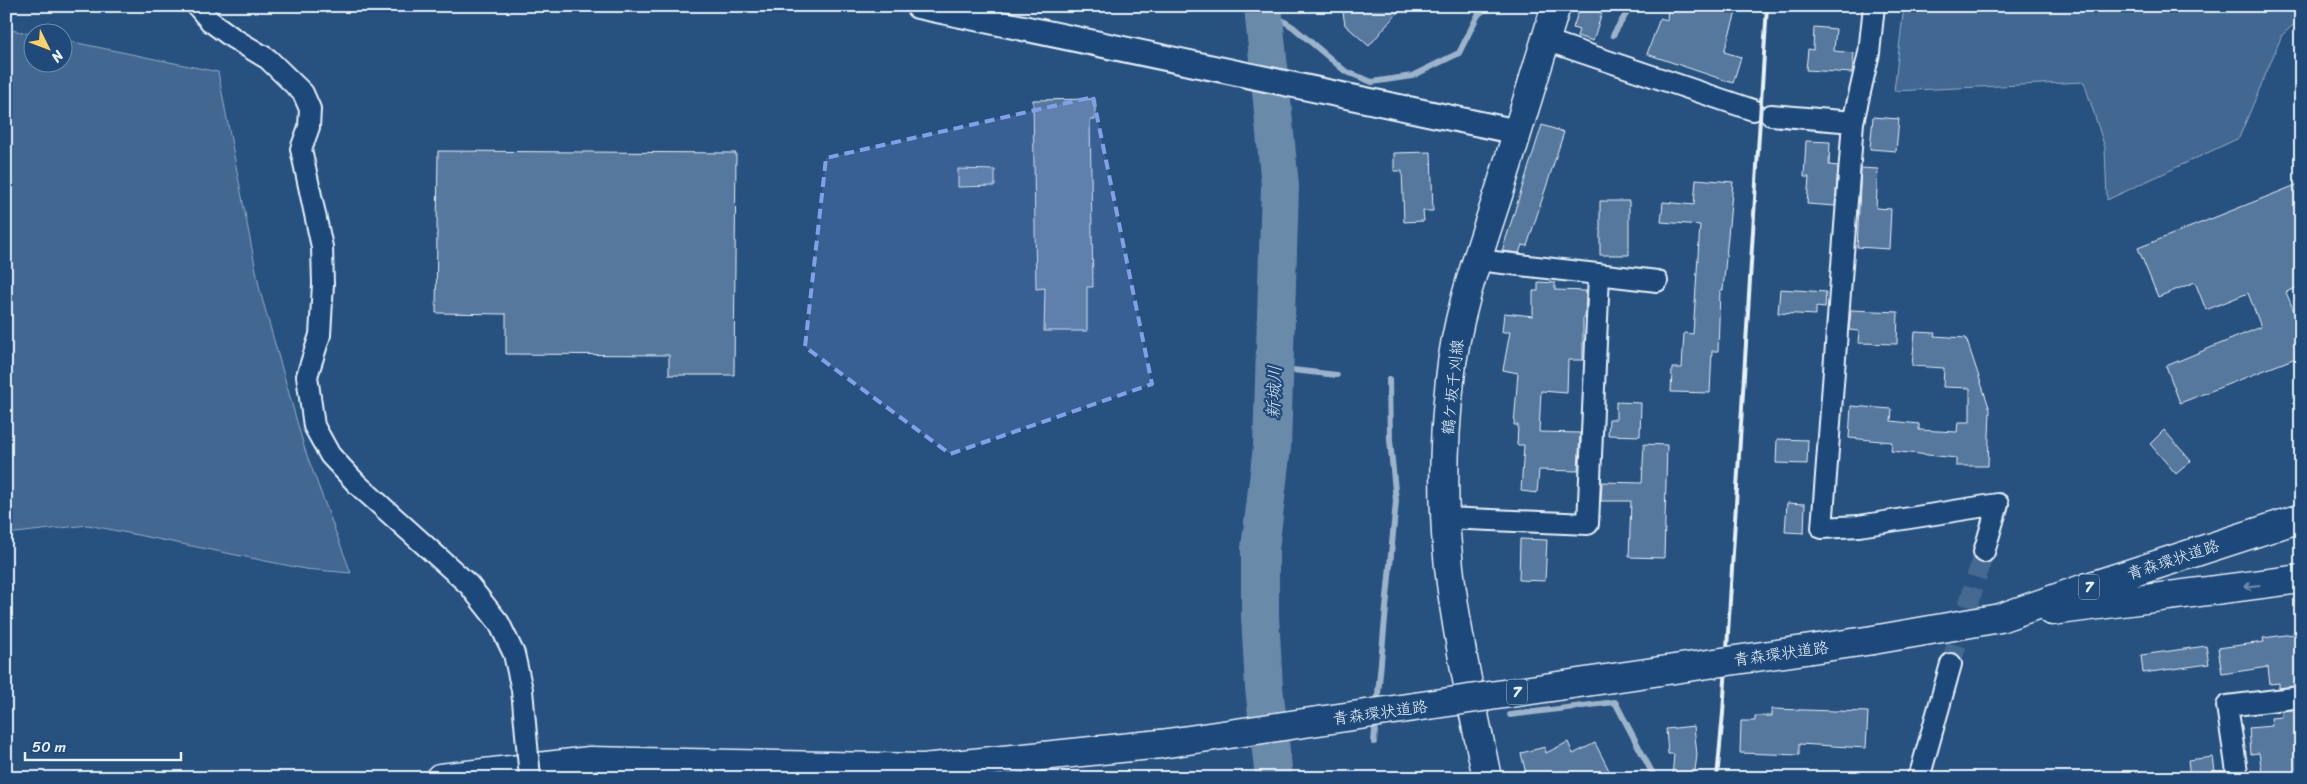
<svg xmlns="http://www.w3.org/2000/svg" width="2307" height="784" viewBox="0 0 2307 784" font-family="Sriracha,'Klee One',sans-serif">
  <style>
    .green { fill: #436891; stroke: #96acc4 }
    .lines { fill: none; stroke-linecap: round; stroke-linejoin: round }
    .stream { stroke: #9db3c9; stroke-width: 6 }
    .river { stroke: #6b8aaa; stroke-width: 38 }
    .building { fill: #57789d; stroke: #e8f1f8 }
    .minor-tunnel { stroke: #446991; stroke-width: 20; stroke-dasharray: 20 10; stroke-linecap: butt }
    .minor-casing { stroke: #e8f1f8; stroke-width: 24 }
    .tertiary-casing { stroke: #e8f1f8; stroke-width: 28 }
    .secondary-casing { stroke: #e8f1f8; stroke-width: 31 }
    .trunk-casing { stroke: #e8f1f8; stroke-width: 31 }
    .minor { stroke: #1f4a7a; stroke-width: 20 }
    .tertiary { stroke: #1f4a7a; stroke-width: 24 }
    .secondary { stroke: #1f4a7a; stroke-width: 28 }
    .trunk { stroke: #1f4a7a; stroke-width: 28 }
    .rail { stroke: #e8f1f8; stroke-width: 4 }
    .minor-bridge-casing { stroke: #e8f1f8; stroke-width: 24; stroke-linecap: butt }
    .trunk-bridge-casing { stroke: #e8f1f8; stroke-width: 31; stroke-linecap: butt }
    .minor-bridge { stroke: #1f4a7a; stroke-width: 20 }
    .trunk-bridge { stroke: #1f4a7a; stroke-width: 28 }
    .oneway { stroke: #6f8dac }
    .marked { fill: #82a0e8; fill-opacity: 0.2; stroke: #82a0e8; stroke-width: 4; stroke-dasharray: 10 6; stroke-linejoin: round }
    .labels { text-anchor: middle; stroke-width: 4.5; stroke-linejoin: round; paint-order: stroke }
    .shield { fill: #1f4a7a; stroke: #acbfd2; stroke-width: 1 }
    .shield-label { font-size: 15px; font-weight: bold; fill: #e8f1f8 }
    .street-label { font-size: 16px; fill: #e8f1f8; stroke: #1f4a7a }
    .water-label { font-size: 18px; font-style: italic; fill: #d5e2ec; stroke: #1f4a7a }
  </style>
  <rect width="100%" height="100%" fill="#27517f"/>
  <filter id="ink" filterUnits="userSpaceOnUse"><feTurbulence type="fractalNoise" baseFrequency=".02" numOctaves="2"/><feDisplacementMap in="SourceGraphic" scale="10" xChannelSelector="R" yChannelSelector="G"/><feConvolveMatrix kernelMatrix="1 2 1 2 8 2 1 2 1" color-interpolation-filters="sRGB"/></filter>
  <g filter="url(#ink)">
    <!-- green -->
    <path class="green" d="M 1904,6 L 2301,6 L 2301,18 L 2282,35 L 2239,138 L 2107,200 L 2105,148 L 2084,82 L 1894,91 Z
      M 6,29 L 32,34 L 32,62 L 62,62 L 63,40 L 218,72 L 260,291 L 305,450 L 351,573 L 305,569 L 88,525 L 6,534 Z"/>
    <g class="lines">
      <!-- stream -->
      <path class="stream" d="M 1263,8 L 1293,27 L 1345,71 L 1372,82 L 1412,76 L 1459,53 L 1478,15 L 1488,6
        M 1613,35 L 1631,6
        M 1275,368 L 1337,375
        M 1377,705 L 1396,501 L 1390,440 L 1389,379
        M 1510,715 L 1615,702 L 1655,778
        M 1374,742 L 1376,718"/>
      <!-- river -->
      <path class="river" d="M 1263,6 L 1280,186 L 1272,447 L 1260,549 L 1260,616 L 1264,687 L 1274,778"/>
    </g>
    <!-- building -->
    <path class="building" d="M 1342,6 L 1403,6 L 1369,46 L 1345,25 Z
      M 1580,6 L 1604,6 L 1593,41 L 1577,36 L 1579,30 L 1573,28 Z
      M 1668,6 L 1738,6 L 1724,52 L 1741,57 L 1733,83 L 1647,54 L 1660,18 L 1667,20 Z
      M 1814,27 L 1836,29 L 1834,51 L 1854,53 L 1852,73 L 1806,70 L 1808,49 L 1813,50 Z
      M 1095,99 L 1095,120 L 1090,120 L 1093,287 L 1087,287 L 1087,331 L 1044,331 L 1045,288 L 1036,289 L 1033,100 Z
      M 1873,117 L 1899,119 L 1896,151 L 1870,149 Z
      M 1542,125 L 1564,132 L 1527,246 L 1522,245 L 1519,253 L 1502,251 Z
      M 1806,141 L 1830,142 L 1829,165 L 1838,166 L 1835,206 L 1807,204 L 1809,177 L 1804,177 Z
      M 438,151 L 736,153 L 734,375 L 669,375 L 669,355 L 506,354 L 506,314 L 436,313 Z
      M 1431,152 L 1433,211 L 1423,211 L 1424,221 L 1404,222 L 1402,171 L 1394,171 L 1394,153 Z
      M 1861,168 L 1878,169 L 1876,208 L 1891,209 L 1889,249 L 1857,247 Z
      M 958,169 L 995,170 L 995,186 L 958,187 Z
      M 1696,179 L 1733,182 L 1723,290 L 1720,290 L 1718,351 L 1712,351 L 1710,393 L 1671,392 L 1672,368 L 1682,368 L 1684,333 L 1693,334 L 1700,225 L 1661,222 L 1663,202 L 1694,205 Z
      M 2301,183 L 2301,286 L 2286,292 L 2301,328 L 2301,356 L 2180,403 L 2166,366 L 2261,327 L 2248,293 L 2206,310 L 2195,282 L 2158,297 L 2138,248 Z
      M 1600,201 L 1629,201 L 1629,255 L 1600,255 Z
      M 1538,282 L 1555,283 L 1555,290 L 1586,291 L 1585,318 L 1583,318 L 1583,360 L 1568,360 L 1567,393 L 1541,391 L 1539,432 L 1580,433 L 1578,471 L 1539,470 L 1537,493 L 1521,491 L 1524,445 L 1517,445 L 1518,425 L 1514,425 L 1518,373 L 1503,370 L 1510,332 L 1502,332 L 1504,313 L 1533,316 L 1533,291 L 1538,291 Z
      M 1780,289 L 1826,292 L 1825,308 L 1816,307 L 1816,315 L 1778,313 Z
      M 1851,310 L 1898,312 L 1897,344 L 1858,343 L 1859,331 L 1849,330 Z
      M 1915,332 L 1935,333 L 1934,336 L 1966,338 L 1990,410 L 1988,466 L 1956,466 L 1956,458 L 1891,451 L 1892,442 L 1849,438 L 1851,406 L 1892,409 L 1891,421 L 1919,424 L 1919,430 L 1957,432 L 1958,422 L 1970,422 L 1970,388 L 1943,387 L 1944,368 L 1912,366 Z
      M 1616,402 L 1641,403 L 1640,436 L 1608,435 L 1609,419 L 1616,419 Z
      M 2164,430 L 2191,461 L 2176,474 L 2150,444 Z
      M 1777,439 L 1808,440 L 1807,464 L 1776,463 Z
      M 1644,444 L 1667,445 L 1664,558 L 1629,557 L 1631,501 L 1601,501 L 1602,482 L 1642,483 Z
      M 1787,503 L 1805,504 L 1804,533 L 1785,532 Z
      M 1520,539 L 1547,540 L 1545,581 L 1519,580 Z
      M 2301,633 L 2301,685 L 2279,688 L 2279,683 L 2270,684 L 2268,667 L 2222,674 L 2218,648 L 2264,642 L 2263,638 Z
      M 2206,646 L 2209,664 L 2143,673 L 2141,655 Z
      M 1772,709 L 1868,712 L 1866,748 L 1799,744 L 1799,755 L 1740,753 L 1741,721 L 1755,721 L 1755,716 L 1772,716 Z
      M 2301,709 L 2301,778 L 2263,778 L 2259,753 L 2251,754 L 2249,728 L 2272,726 L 2271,718 L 2282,717 L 2282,711 Z
      M 1694,726 L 1697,755 L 1694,778 L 1672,778 L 1674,754 L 1668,754 L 1666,729 Z
      M 1568,742 L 1573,754 L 1595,743 L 1613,778 L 1527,778 L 1521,753 L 1545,747 L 1546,753 Z
      M 2213,757 L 2216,778 L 2190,778 L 2188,760 Z"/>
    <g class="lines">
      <!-- minor-tunnel -->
      <path class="minor-tunnel" d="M 1951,664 L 1984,552"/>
      <!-- minor casing -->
      <g class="minor-casing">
        <path id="minor" d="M 197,6 L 210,21 L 233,38 L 268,59 L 303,93 L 310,109 L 309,127 L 301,149 L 322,247 L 323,284 L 320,335 L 307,376 L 314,426 L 330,455 L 357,484 L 469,585 L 499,623 L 514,654 L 522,690
          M 1874,6 L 1869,53 L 1853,122 L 1822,528 L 1859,526 L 1998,504 L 1984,552
          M 1545,40 L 1753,110
          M 1771,115 L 1853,122
          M 1477,260 L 1657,281
          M 1445,518 L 1588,524 L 1599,274
          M 1917,778 L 1921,771 L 1951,664
          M 2238,778 L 2227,706 L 2301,697"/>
      </g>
      <!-- tertiary casing -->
      <g class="tertiary-casing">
        <path id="tertiary" d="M 918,6 L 1518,132"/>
      </g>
      <!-- secondary casing -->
      <g class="secondary-casing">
        <path id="secondary" d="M 1487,778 C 1473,708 1457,638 1449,567 C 1442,505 1443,442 1450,380 C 1456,315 1480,251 1500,189 C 1519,128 1537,67 1556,6"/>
      </g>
      <!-- trunk casing -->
      <g class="trunk-casing">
        <path id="trunk" d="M 2052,611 L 2301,579
          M 1873,640 L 2000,618 L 2085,588 L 2301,518
          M 440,778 L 590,761 L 923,768 L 1161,744"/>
      </g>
      <!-- minor -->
      <use href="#minor" class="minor"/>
      <!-- tertiary -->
      <use href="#tertiary" class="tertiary"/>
      <!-- secondary -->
      <use href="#secondary" class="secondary"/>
      <!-- trunk -->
      <use href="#trunk" class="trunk"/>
      <!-- rail -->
      <path class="rail" d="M 1717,778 L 1723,713 L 1767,6"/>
      <!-- minor-bridge casing -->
      <g class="minor-bridge-casing">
        <path id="minor-bridge" d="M 522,690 L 530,778"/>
      </g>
      <!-- trunk-bridge casing -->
      <g class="trunk-bridge-casing">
        <path id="trunk-bridge" d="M 1161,744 L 1873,640"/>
      </g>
      <!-- minor-bridge -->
      <use href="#minor-bridge" class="minor-bridge"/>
      <!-- trunk-bridge -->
      <use href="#trunk-bridge" class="trunk-bridge"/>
    </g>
    <!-- one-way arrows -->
    <defs><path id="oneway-shaft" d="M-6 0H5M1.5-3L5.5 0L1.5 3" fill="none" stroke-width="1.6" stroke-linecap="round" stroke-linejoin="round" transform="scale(1.25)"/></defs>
    <use class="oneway" href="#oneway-shaft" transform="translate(2252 586) rotate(173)"/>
  </g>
  <!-- marked area -->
  <path class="marked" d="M 1093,97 L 1152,384 L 950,454 L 805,347 L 826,158 Z"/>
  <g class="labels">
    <!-- shield labels -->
    <g class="shield">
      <rect x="2079" y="574.5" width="20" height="25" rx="4"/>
      <rect x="1507" y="679.5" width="20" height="25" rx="4"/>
    </g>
    <g class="shield-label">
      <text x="2089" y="592">7</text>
      <text x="1517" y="697">7</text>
    </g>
    <!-- street labels -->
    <g class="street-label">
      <text transform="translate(1452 387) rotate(-84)" y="6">鶴ケ坂千刈線</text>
      <text transform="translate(2173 559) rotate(-18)" y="6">青森環状道路</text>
      <text transform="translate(1781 653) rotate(-8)" y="6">青森環状道路</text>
      <text transform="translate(1380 712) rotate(-8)" y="6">青森環状道路</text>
    </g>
    <!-- water labels -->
    <g class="water-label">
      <text transform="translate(1274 392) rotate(-88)" y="6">新城川</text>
    </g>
  </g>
  <!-- margin -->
  <rect width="2307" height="784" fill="none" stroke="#1f4a7a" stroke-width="25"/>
  <rect x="12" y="12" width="2282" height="759" fill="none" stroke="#e8f1f8" stroke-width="2" filter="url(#ink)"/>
  <!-- north arrow -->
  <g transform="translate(48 48) rotate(132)"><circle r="24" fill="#1f4a7a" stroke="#6f8dac"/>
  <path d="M0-4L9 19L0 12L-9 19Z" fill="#ffd166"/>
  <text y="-8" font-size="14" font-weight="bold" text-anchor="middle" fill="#e8f1f8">N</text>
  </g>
  <!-- scale -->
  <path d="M25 752v8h156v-8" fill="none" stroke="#e8f1f8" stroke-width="2.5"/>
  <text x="32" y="752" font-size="15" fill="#e8f1f8" stroke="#1f4a7a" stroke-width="4" paint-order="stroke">50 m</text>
</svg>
